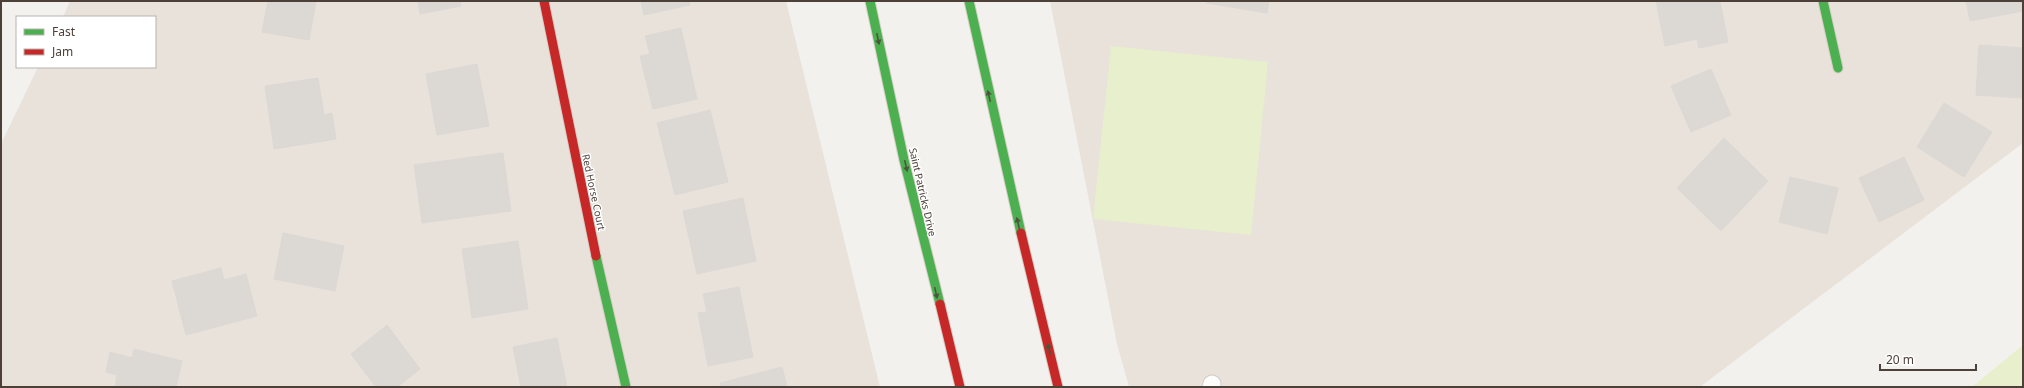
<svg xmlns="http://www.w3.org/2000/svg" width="2024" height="388" viewBox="0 0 2024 388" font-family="'Noto Sans',sans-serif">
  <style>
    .residential { fill: #e8e2db }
    .green { fill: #e7efcd }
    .building { fill: #dcd8d4; stroke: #dcd8d3 }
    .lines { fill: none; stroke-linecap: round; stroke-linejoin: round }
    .lane-casing { stroke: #d0ccc8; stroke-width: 19 }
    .fast-casing { stroke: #d5cec5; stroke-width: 11 }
    .jam-casing { stroke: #d5cec5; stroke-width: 11 }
    .lane { stroke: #fdfdfc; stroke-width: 17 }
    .fast { stroke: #4caf50; stroke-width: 9 }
    .jam { stroke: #c62828; stroke-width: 9 }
    .oneway { fill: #4c563d }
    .labels { text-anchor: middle; stroke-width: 3; stroke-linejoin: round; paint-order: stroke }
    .street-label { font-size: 10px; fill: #4c4038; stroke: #fff }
  </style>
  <rect width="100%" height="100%" fill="#f3f1ee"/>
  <!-- residential -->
  <path class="residential" d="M 70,1 L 786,1 L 880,387 L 1,387 L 1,144 L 38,67 L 155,67 L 155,17 L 63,17 Z
    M 1050,1 L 2023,1 L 2023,143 L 1700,387 L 1129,387 L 1117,344 Z"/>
  <!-- green -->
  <path class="green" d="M 1111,46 L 1268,62 L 1251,235 L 1093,219 Z
    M 2023,345 L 2023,387 L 1972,387 Z"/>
  <!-- building -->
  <path class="building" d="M 268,1 L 316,1 L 309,40 L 262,32 Z
    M 418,1 L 460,1 L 461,6 L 420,14 Z
    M 641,1 L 689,1 L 690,5 L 644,15 Z
    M 1208,1 L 1269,1 L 1267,13 L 1207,3 Z
    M 1656,1 L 1720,1 L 1728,42 L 1699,48 L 1697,39 L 1665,46 Z
    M 1966,1 L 2023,1 L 2023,11 L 1970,21 Z
    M 681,28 L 697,99 L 653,109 L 640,56 L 650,54 L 645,36 Z
    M 1979,45 L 2023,48 L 2023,98 L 1976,95 Z
    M 477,64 L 489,126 L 437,135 L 426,74 Z
    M 1711,69 L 1731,115 L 1691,132 L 1671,86 Z
    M 318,78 L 324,115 L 332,113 L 336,139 L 274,149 L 265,86 Z
    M 1944,103 L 1992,132 L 1964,177 L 1917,147 Z
    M 710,110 L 728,182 L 675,195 L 657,123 Z
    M 1724,138 L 1768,181 L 1721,231 L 1677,188 Z
    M 503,153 L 511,211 L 422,223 L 414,165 Z
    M 1904,157 L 1924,200 L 1879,222 L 1859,178 Z
    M 1790,177 L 1838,188 L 1827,234 L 1779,222 Z
    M 743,198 L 756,261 L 697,274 L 683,211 Z
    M 283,233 L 344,246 L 335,291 L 274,279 Z
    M 518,241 L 528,309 L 472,318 L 462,249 Z
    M 221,268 L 224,280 L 246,274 L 257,316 L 186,335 L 172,281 Z
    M 739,287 L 753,357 L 708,366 L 698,313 L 707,312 L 703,294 Z
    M 387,325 L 420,369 L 397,387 L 376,387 L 351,354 Z
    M 557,338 L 567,387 L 521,387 L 513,347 Z
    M 134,349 L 182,361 L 176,387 L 115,387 L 117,375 L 106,372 L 110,352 L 132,358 Z
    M 782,367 L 787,387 L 721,387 L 720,383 Z"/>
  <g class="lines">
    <!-- lane casing -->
    <g class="lane-casing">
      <path id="lane" d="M 1211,387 L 1212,384"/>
    </g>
    <!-- fast casing -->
    <g class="fast-casing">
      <path id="fast" d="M 870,1 L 904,160 L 940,304
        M 969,1 L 1021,233
        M 1823,1 L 1838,68
        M 596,256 L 626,387"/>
    </g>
    <!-- jam casing -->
    <g class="jam-casing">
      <path id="jam" d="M 544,1 L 596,256
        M 1021,233 L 1058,387
        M 940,304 L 960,387"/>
    </g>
    <!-- lane -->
    <use href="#lane" class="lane"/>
    <!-- fast -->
    <use href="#fast" class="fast"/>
    <!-- jam -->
    <use href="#jam" class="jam"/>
  </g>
  <!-- one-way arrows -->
  <defs><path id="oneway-solid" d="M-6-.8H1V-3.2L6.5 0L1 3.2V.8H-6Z"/></defs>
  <g class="oneway">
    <use href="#oneway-solid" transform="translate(878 39) rotate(78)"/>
    <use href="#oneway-solid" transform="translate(989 96) rotate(-103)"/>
    <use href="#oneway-solid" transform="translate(906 166) rotate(77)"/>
    <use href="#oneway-solid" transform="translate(1018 223) rotate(-103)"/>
    <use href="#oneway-solid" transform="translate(936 293) rotate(77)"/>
    <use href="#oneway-solid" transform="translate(1049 349) rotate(-104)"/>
  </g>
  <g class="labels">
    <!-- street labels -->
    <g class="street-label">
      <text transform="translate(594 192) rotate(78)" y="4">Red Horse Court</text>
      <text transform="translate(923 192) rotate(77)" y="4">Saint Patricks Drive</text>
    </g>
  </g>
  <!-- border -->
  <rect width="2024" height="388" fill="none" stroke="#4c4038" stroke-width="4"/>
  <!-- legend -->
  <rect x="16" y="16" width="140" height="52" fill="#ffffff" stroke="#b7b3af"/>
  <rect x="24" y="29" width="20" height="6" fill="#4caf50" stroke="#b7b3af"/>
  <text x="52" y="36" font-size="12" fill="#4c4038">Fast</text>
  <rect x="24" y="49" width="20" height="6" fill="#c62828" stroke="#b7b3af"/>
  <text x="52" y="56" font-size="12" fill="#4c4038">Jam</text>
  <!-- scale -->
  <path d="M1880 364v6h96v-6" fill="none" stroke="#4c4038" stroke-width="2"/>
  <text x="1886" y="364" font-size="12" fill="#4c4038" stroke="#ffffff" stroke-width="3" paint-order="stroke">20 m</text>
</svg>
